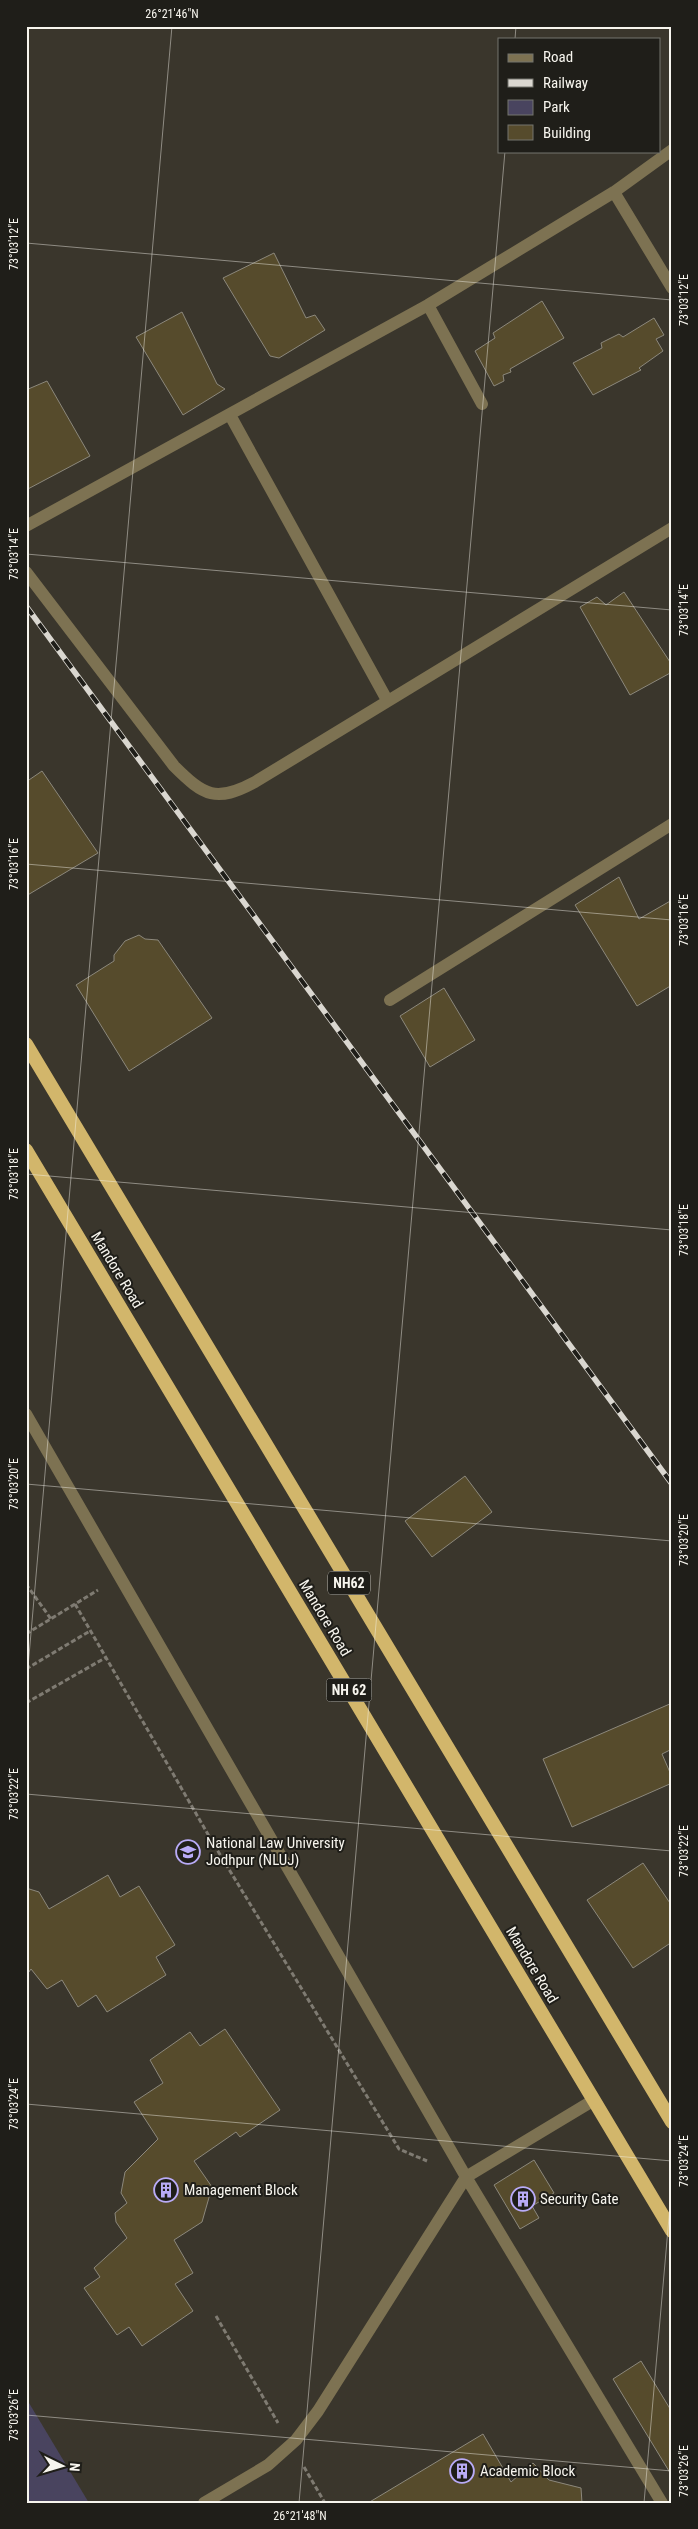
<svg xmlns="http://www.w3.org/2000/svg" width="698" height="2529" viewBox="0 0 698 2529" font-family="'Roboto Condensed',sans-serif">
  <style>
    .green { fill: #49445f }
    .building { fill: #564b2c; stroke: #8c887c }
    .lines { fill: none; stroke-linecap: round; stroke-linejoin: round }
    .path { stroke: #7f7b72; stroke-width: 3; stroke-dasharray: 5 2.5; stroke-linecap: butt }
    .minor { stroke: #7d7252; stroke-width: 12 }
    .trunk { stroke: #d2b66b; stroke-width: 14 }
    .rail-casing { stroke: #dad7d0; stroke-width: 5.5 }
    .rail { stroke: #1f1e19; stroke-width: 4; stroke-dasharray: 11; stroke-linecap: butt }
    .ticks { fill: none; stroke: #f7f5ee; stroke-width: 1; stroke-opacity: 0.45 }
    .labels { text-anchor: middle; stroke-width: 4; stroke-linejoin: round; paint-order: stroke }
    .shield { fill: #1f1e19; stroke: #b6b4ae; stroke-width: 1 }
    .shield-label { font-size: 14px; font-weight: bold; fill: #f7f5ee }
    .street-label { font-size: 15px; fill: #f7f5ee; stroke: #1f1e19 }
    .poi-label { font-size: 15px; fill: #f7f5ee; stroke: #1f1e19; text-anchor: start }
    .neatline { fill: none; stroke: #f7f5ee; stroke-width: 2 }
    .ticks-label { font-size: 12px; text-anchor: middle; fill: #f7f5ee }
  </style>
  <rect width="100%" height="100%" fill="#3a362c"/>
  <!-- green -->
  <path class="green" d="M 26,2398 L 89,2503 L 26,2503 Z"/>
  <!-- building -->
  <path class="building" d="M 274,253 L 306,318 L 315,315 L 325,330 L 279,358 L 270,356 L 223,278 Z
    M 542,301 L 564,338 L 510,369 L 511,372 L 503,375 L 504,381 L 494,386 L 475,351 L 495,338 L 493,333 Z
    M 182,312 L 217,384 L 225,389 L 183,415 L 136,337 Z
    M 654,318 L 664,335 L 656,339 L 663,351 L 639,368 L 641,370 L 593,395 L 573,363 L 602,348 L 601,343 L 619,334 L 623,337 Z
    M 47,381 L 90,456 L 26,490 L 26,390 Z
    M 624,592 L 672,665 L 672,672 L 630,695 L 580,607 L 597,597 L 606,605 Z
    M 42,771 L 98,853 L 26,896 L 26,782 Z
    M 619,877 L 639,919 L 672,900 L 672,985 L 637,1006 L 575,905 Z
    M 139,935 L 145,939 L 158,940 L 212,1018 L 129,1071 L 76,985 L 114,961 L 114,955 L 125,941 Z
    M 444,988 L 475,1040 L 430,1067 L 400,1016 Z
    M 465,1476 L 492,1512 L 432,1557 L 405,1521 Z
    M 672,1703 L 672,1749 L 662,1754 L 672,1777 L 672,1783 L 572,1827 L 543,1759 Z
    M 643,1863 L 672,1906 L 672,1942 L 633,1968 L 587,1900 Z
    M 108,1875 L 120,1897 L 139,1886 L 175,1945 L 156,1957 L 166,1975 L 107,2012 L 96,1995 L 78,2007 L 62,1980 L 47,1989 L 31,1969 L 26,1976 L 26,1888 L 39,1892 L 49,1909 Z
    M 225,2029 L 280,2110 L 240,2137 L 236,2132 L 194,2161 L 212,2187 L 202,2222 L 174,2240 L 193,2273 L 175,2284 L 193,2311 L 142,2346 L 129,2327 L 117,2335 L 84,2288 L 100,2277 L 94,2268 L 127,2238 L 116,2222 L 115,2213 L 127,2203 L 121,2193 L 125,2172 L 158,2139 L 134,2102 L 163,2083 L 150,2060 L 190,2032 L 200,2046 Z
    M 534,2160 L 554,2193 L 532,2206 L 539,2218 L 520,2229 L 494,2185 Z
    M 641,2361 L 672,2412 L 672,2476 L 613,2379 Z
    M 483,2434 L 511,2482 L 533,2463 L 549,2480 L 581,2488 L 582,2503 L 368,2503 Z"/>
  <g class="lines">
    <!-- path -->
    <path class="path" d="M 26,1584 L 51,1619
      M 75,1604 L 213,1843 L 399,2149 L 427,2161
      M 26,1634 L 98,1590
      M 26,1669 L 90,1631
      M 26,1703 L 105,1658
      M 216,2316 L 278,2423
      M 304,2467 L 325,2503"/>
    <!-- minor -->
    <path class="minor" d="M 614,192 L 672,288
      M 428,305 L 482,404
      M 230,415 L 387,700
      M 26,526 L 428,305 L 614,192 L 672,150
      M 26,572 L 174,766 C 204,796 216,803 255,782 L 672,528
      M 390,1000 L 672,824
      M 26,1414 L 466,2177 L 662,2503
      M 204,2503 L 268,2465 L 296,2440 L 318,2411 L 466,2177 L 594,2100"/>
    <!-- trunk -->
    <path class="trunk" d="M 26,1044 L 672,2122
      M 26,1150 L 672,2231"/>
    <!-- rail casing -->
    <g class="rail-casing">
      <path id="rail" d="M 26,606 L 672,1484"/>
    </g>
    <!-- rail -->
    <use href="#rail" class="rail"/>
  </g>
  <!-- ticks -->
  <path class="ticks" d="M 515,39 L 516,26M 26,243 L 672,300M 26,554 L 672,610M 26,864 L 672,920M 26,1174 L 672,1230M 26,1484 L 672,1541M 26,1690 L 172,26M 26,1794 L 672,1851M 26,2104 L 672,2161M 26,2415 L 672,2471M 299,2503 L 505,151M 644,2503 L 672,2183"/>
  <!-- icons -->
  <defs>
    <g id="university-ring" transform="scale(1.25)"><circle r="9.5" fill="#1f1e19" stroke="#b9abf7" stroke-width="1.5"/><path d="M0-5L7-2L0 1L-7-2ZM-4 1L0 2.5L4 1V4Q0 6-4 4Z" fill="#b9abf7"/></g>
    <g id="building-ring" transform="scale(1.25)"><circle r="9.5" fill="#1f1e19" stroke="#b9abf7" stroke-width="1.5"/><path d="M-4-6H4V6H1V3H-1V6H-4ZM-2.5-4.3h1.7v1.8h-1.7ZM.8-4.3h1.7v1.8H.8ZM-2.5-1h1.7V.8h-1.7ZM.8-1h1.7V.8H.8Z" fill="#b9abf7"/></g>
  </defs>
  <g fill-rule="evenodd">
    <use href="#university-ring" x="188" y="1852"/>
    <use href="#building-ring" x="166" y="2190"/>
    <use href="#building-ring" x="523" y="2199"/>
    <use href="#building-ring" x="462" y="2471"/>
  </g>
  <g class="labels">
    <!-- shield labels -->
    <g class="shield">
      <rect x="328" y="1571.5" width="42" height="23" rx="4"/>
      <rect x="326.5" y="1678.5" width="45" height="23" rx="4"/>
    </g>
    <g class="shield-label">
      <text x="349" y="1588">NH62</text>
      <text x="349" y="1695">NH 62</text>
    </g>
    <!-- street labels -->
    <g class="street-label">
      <text transform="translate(117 1270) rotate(59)" y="5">Mandore Road</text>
      <text transform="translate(325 1618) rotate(59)" y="5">Mandore Road</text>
      <text transform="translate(532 1965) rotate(59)" y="5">Mandore Road</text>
    </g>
    <!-- poi labels -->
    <g class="poi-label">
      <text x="206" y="1848">National Law University<tspan x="206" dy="17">Jodhpur (NLUJ)</tspan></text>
      <text x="184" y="2195">Management Block</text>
      <text x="540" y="2204">Security Gate</text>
      <text x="480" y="2476">Academic Block</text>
    </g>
  </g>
  <!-- border -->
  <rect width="698" height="2529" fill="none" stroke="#1f1e19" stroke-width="55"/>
  <!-- legend -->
  <rect x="498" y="38" width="162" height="115" fill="#1f1e19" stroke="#75746e"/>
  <rect x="508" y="54" width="25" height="8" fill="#7d7252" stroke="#75746e"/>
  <text x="543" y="62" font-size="15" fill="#f7f5ee">Road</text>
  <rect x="508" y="79" width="25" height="8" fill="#dad7d0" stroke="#75746e"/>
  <text x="543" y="88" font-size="15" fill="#f7f5ee">Railway</text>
  <rect x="508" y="100" width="25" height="15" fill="#49445f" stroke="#75746e"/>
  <text x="543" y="112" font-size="15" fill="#f7f5ee">Park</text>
  <rect x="508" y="125" width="25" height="15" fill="#564b2c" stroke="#75746e"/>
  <text x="543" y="138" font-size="15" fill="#f7f5ee">Building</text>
  <!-- north arrow -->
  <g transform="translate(62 2466) rotate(95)" stroke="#1f1e19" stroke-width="4" paint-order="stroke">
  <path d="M0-4L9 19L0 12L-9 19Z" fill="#f7f5ee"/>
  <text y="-8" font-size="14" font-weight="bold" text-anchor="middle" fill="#f7f5ee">N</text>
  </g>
  <rect x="28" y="28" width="642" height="2474" class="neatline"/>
  <g class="ticks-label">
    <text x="172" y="18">26°21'46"N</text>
    <text transform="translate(14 244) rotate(-90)" y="4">73°03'12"E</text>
    <text transform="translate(684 300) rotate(-90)" y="4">73°03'12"E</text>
    <text transform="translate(14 554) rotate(-90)" y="4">73°03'14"E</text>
    <text transform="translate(684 610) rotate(-90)" y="4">73°03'14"E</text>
    <text transform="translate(14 864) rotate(-90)" y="4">73°03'16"E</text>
    <text transform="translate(684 920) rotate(-90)" y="4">73°03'16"E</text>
    <text transform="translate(14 1174) rotate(-90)" y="4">73°03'18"E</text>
    <text transform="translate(684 1230) rotate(-90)" y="4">73°03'18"E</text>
    <text transform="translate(14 1484) rotate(-90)" y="4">73°03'20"E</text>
    <text transform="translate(684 1540) rotate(-90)" y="4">73°03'20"E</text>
    <text transform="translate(14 1794) rotate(-90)" y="4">73°03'22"E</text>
    <text transform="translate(684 1851) rotate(-90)" y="4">73°03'22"E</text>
    <text transform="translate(14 2104) rotate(-90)" y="4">73°03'24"E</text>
    <text transform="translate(684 2161) rotate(-90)" y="4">73°03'24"E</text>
    <text transform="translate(14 2415) rotate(-90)" y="4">73°03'26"E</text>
    <text transform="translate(684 2471) rotate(-90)" y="4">73°03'26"E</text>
    <text x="300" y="2520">26°21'48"N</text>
  </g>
</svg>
